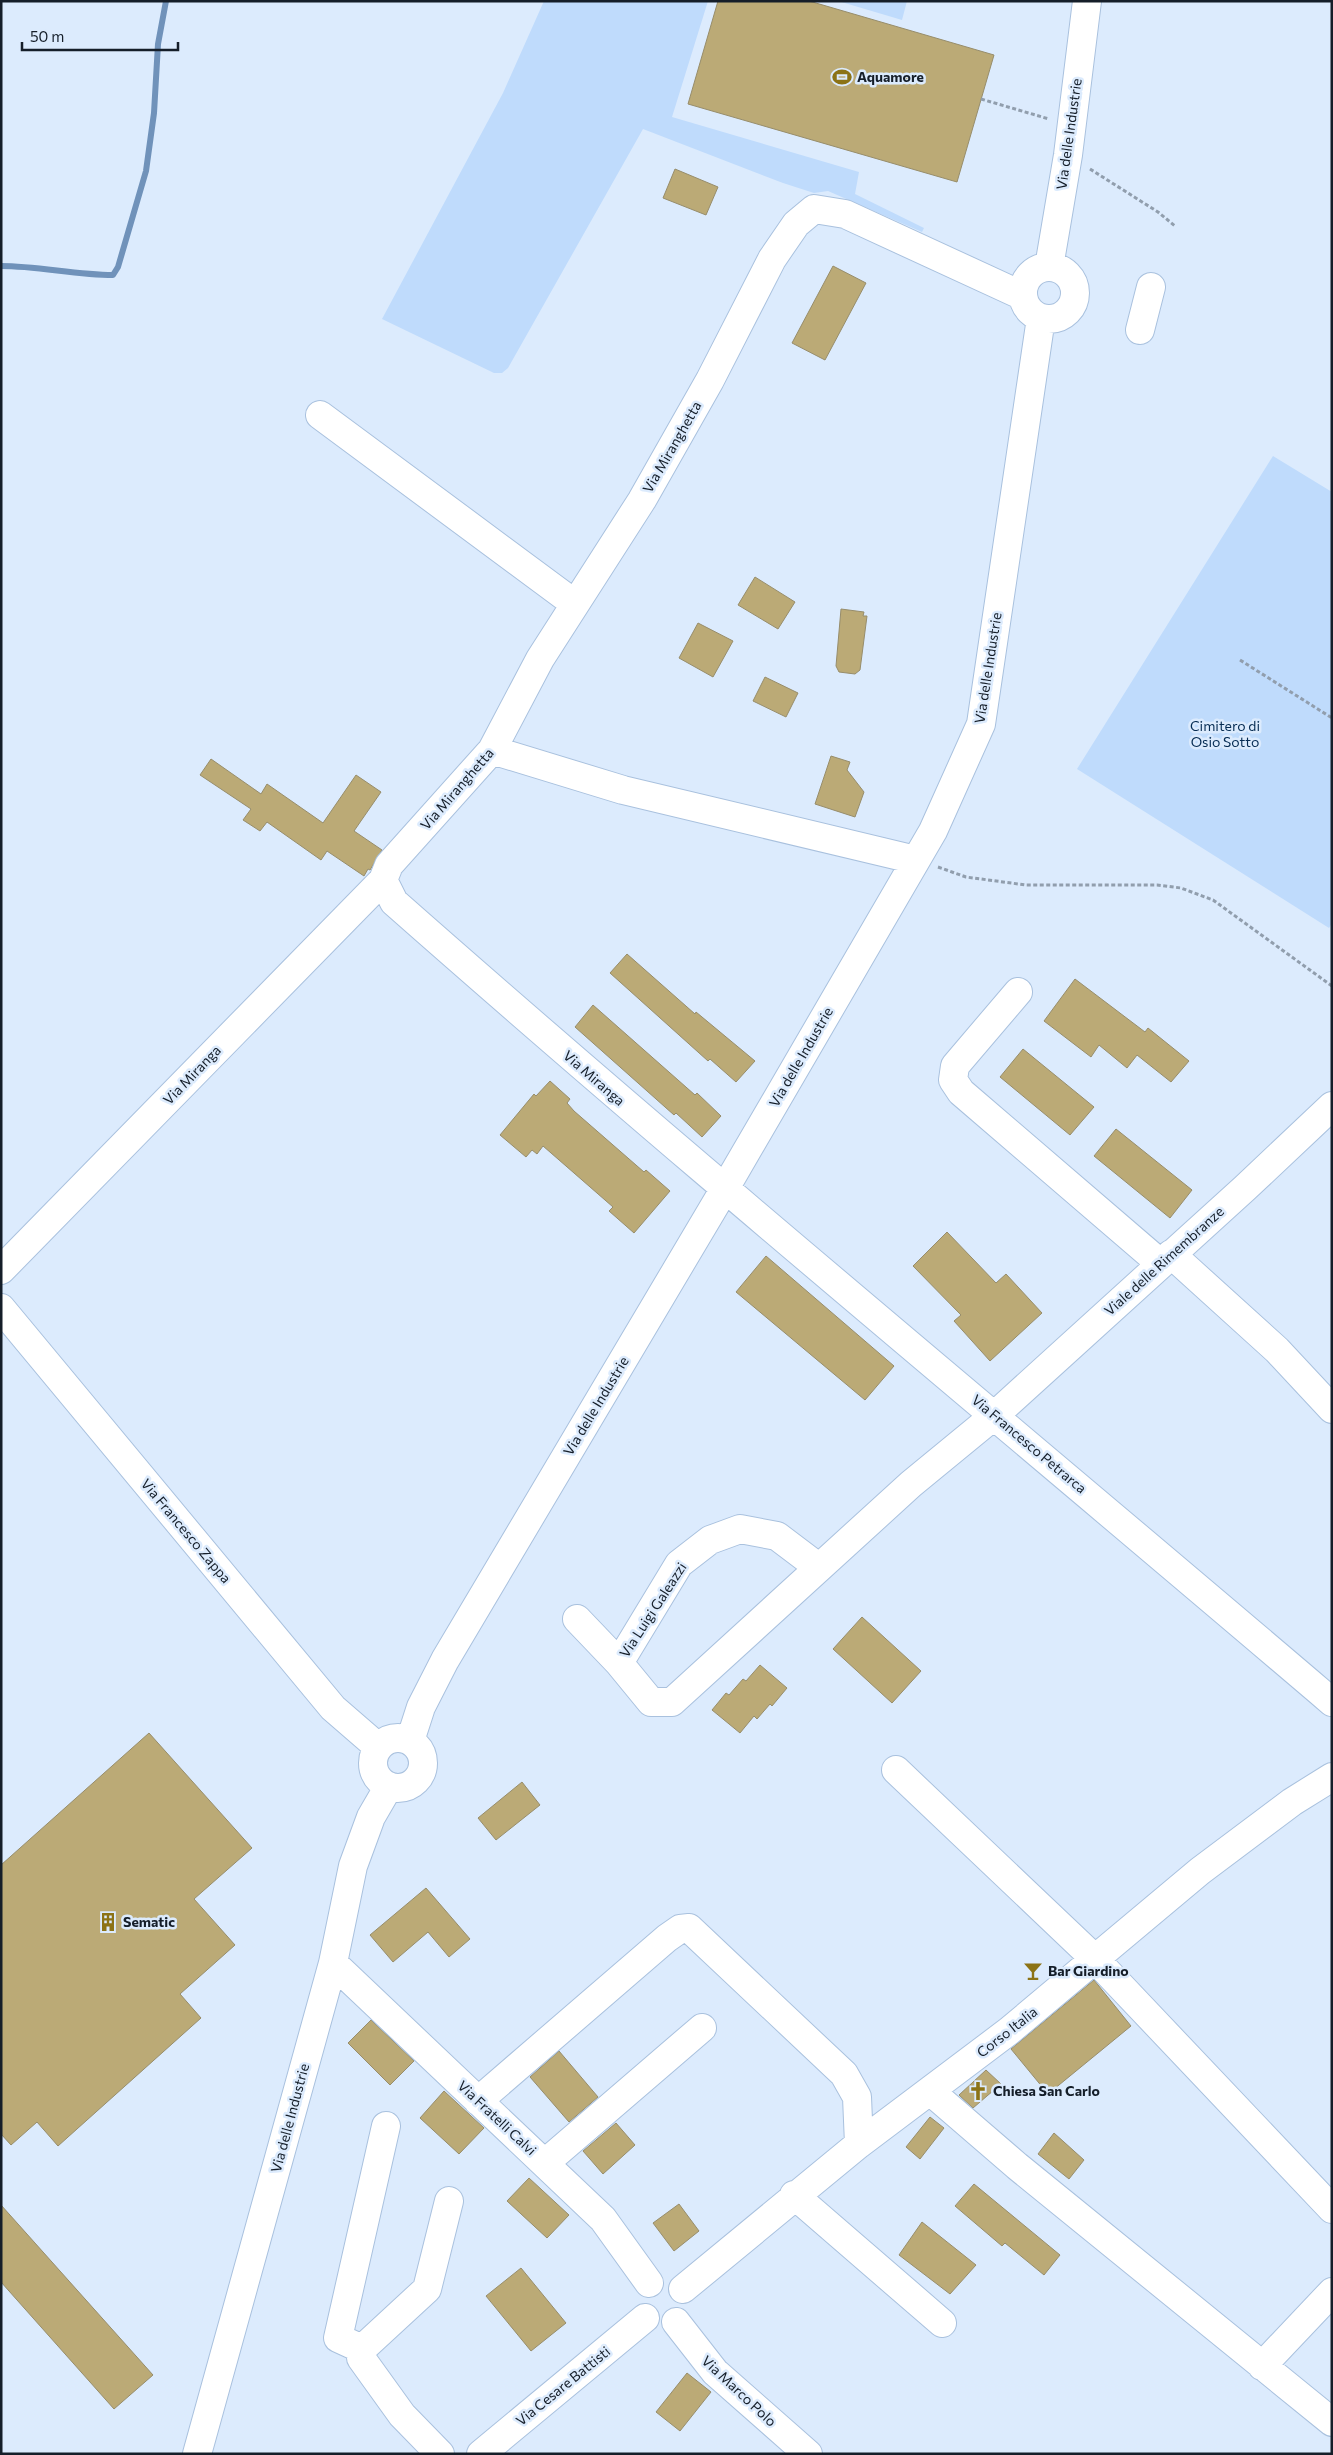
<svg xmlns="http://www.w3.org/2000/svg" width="1333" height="2455" viewBox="0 0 1333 2455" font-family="Commissioner,sans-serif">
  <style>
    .green { fill: #bfdbfc }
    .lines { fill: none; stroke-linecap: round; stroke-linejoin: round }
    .stream { stroke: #7092ba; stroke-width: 6 }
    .building { fill: #bbaa76; stroke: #978d6b }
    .minor-casing { stroke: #a9c1de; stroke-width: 30 }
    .path { stroke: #919ead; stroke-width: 3; stroke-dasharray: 4 2.5; stroke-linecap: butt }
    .minor { stroke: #fff; stroke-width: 28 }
    .labels { text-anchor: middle; stroke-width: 5; stroke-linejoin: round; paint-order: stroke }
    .poi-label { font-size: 14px; font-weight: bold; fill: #151e29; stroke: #dcebfd; text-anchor: start }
    .street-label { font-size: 14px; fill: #151e29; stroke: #dcebfd }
    .park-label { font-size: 14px; fill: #062c53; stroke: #dcebfd }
  </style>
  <rect width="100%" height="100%" fill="#dcebfd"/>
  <!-- green -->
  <path class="green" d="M 544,1 L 708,1 L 672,117 L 859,172 L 855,194 L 924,228 L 922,232 L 828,191 L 814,193 L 783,183 L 643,129 L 508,368 L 502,373 L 494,373 L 382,319 L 503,93 Z
    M 838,1 L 907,1 L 902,20 Z
    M 1273,456 L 1332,492 L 1332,923 L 1329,928 L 1077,769 Z"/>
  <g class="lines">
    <!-- stream -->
    <path class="stream" d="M 1,266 C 39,266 75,275 113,275 L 118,267 L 146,171 L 154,113 L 158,44 L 166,1"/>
  </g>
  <!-- building -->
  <path class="building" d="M 718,1 L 809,1 L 994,55 L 957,182 L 688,104 Z
    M 675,169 L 718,187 L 706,215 L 663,198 Z
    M 833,266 L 866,283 L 825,360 L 792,343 Z
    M 755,577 L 795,602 L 778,629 L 738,605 Z
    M 841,609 L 864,612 L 863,616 L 867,616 L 860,670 L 855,674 L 839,672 L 836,666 Z
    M 698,623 L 733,641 L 713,677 L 679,658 Z
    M 765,677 L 798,693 L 786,717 L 753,701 Z
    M 831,756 L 850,762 L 847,770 L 864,792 L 855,817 L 815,804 Z
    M 211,759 L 261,794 L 267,784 L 323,823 L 356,775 L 381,792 L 354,831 L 382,850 L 370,870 L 368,869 L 364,876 L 327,851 L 321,860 L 267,822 L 260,831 L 243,820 L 251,809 L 200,775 Z
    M 627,954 L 695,1014 L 696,1012 L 755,1061 L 736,1082 L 710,1059 L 708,1061 L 610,973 Z
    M 1075,979 L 1145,1032 L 1148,1028 L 1189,1061 L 1171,1082 L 1137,1055 L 1127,1068 L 1099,1045 L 1091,1057 L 1044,1021 Z
    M 593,1005 L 695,1095 L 697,1093 L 721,1116 L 702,1137 L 676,1113 L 674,1115 L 575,1027 Z
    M 1023,1049 L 1094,1107 L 1070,1135 L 1000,1077 Z
    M 550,1081 L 570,1099 L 567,1103 L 574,1111 L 644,1172 L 646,1170 L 670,1191 L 634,1233 L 609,1211 L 613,1207 L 543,1146 L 537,1154 L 532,1150 L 526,1157 L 500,1135 L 534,1094 L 536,1096 Z
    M 1116,1129 L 1192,1190 L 1170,1218 L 1094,1156 Z
    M 947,1232 L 996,1283 L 1006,1274 L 1042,1313 L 990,1361 L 954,1321 L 961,1315 L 913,1266 Z
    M 766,1256 L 894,1366 L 865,1400 L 736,1292 Z
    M 862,1617 L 921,1671 L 892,1703 L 833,1649 Z
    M 760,1665 L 787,1688 L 772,1706 L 770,1704 L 757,1719 L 754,1716 L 740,1733 L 712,1710 L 726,1693 L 729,1695 L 743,1679 L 746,1681 Z
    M 149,1733 L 252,1848 L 194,1899 L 235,1945 L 180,1994 L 201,2018 L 58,2146 L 37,2122 L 11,2145 L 1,2134 L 1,1865 Z
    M 522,1782 L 540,1805 L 496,1840 L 478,1818 Z
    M 426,1888 L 470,1939 L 449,1957 L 428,1932 L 393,1962 L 370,1935 Z
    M 1094,1980 L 1131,2026 L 1048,2094 L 1011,2049 Z
    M 371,2020 L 414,2061 L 390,2085 L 348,2043 Z
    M 559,2051 L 598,2097 L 569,2122 L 530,2077 Z
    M 986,2070 L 1001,2084 L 973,2108 L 959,2095 Z
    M 444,2091 L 484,2128 L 459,2154 L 420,2118 Z
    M 930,2117 L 944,2128 L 920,2159 L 906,2147 Z
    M 616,2123 L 635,2145 L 603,2174 L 583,2151 Z
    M 1054,2133 L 1084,2160 L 1069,2179 L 1038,2154 Z
    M 529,2178 L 569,2215 L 547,2238 L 507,2201 Z
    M 974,2184 L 1060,2255 L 1044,2275 L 1005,2243 L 1002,2246 L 955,2206 Z
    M 679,2204 L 699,2231 L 674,2251 L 653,2223 Z
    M 1,2205 L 153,2375 L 114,2409 L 1,2282 Z
    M 922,2222 L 976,2265 L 950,2294 L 899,2255 Z
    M 521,2268 L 566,2323 L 531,2351 L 486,2296 Z
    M 687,2373 L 711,2392 L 680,2431 L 656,2412 Z"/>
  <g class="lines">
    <!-- minor casing -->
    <g class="minor-casing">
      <path id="minor" d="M1023 293a26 26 0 1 1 52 0a26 26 0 1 1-52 0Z
        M 1049,267 L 1068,155 L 1087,1
        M 1023,296 L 845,214 L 814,209 L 796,224 L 772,259 L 710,380 L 642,500 L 540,659 L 492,750 L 389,865 L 383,880 L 394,902 C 702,1174 1019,1435 1332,1702
        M 1140,330 L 1151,287
        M 320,415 L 575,604
        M 492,750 L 623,790 L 916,860
        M 1018,992 L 955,1066 L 953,1080 L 961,1092 L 1160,1263
        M 1171,1254 L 1277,1350 L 1332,1409
        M 1,1270 L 383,880
        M 1,1308 L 333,1708 L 378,1747
        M 577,1619 L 619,1663 L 651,1702 L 672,1702 L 911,1484 L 995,1415 L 1245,1188 L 1332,1106
        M 619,1663 L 679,1564 L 710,1540 L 740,1529 L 777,1536 L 818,1567
        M373 1763a25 25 0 1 1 50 0a25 25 0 1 1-50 0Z
        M 410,1741 L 421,1707 L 445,1660 L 724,1190 L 933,831 L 981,724 L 1041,318
        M 896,1770 L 1095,1959 L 1332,2209
        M 333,1963 L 603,2219 L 649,2283
        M 930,2091 L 1017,2166 L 1332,2422
        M 478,2101 L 667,1938 L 680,1929 L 689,1928 L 844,2074 L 857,2097 L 859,2144
        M 545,2163 L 702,2028
        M 794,2195 L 942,2323
        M 683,2289 L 859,2144 L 1009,2031 L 1200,1871 L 1292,1802 L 1332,1777
        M 676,2322 L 715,2372 L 808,2454
        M 362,2349 L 338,2338 L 386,2126
        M 1262,2366 L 1332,2292
        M 197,2454 L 333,1963 L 353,1866 L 371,1817 L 389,1786
        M 440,2454 L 402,2415 L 361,2358 L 362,2349 L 427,2289 L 449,2201
        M 481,2454 L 645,2318"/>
    </g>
    <!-- path -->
    <path class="path" d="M 981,99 L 1049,119
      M 1090,169 L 1158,212 L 1175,226
      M 1240,660 L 1332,718
      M 938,867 L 966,877 L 1026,885 L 1157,885 L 1181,888 L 1213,900 L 1332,986"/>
    <!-- minor -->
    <use href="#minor" class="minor"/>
  </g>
  <!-- icons -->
  <defs>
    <g id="stadium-bare" transform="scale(1.5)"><path d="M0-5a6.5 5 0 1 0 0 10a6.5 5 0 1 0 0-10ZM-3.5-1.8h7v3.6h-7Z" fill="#8c7316" stroke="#dcebfd" stroke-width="2.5" paint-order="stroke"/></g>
    <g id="building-bare" transform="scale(1.5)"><path d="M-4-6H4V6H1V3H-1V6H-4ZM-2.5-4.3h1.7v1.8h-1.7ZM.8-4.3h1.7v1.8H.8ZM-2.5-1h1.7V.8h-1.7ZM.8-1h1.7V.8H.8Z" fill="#8c7316" stroke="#dcebfd" stroke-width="2.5" paint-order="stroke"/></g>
    <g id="bar-bare" transform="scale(1.5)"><path d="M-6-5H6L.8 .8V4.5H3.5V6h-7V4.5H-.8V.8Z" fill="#8c7316" stroke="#dcebfd" stroke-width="2.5" paint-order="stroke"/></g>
    <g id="church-bare" transform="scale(1.5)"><path d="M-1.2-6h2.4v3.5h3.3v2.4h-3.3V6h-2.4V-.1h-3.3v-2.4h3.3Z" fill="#8c7316" stroke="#dcebfd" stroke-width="2.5" paint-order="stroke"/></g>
  </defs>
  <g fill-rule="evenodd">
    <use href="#stadium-bare" x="842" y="77"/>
    <use href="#building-bare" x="108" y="1922"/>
    <use href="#bar-bare" x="1033" y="1971"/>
    <use href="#church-bare" x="978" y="2091"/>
  </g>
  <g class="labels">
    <!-- poi labels -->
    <g class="poi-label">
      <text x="857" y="82">Aquamore</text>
      <text x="123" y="1927">Sematic</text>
      <text x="1048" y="1976">Bar Giardino</text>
      <text x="993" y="2096">Chiesa San Carlo</text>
    </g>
    <!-- street labels -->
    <g class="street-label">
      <text transform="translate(1069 134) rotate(-82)" y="5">Via delle Industrie</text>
      <text transform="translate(672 447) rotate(-60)" y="5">Via Miranghetta</text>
      <text transform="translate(988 668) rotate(-81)" y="5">Via delle Industrie</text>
      <text transform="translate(457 789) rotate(-49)" y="5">Via Miranghetta</text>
      <text transform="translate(801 1057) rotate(-60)" y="5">Via delle Industrie</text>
      <text transform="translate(192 1075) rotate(-46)" y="5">Via Miranga</text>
      <text transform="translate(594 1078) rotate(41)" y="5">Via Miranga</text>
      <text transform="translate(1164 1261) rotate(-42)" y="5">Viale delle Rimembranze</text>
      <text transform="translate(596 1406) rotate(-59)" y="5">Via delle Industrie</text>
      <text transform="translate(1029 1444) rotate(40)" y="5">Via Francesco Petrarca</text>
      <text transform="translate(186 1531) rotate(50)" y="5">Via Francesco Zappa</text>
      <text transform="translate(653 1610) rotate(-57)" y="5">Via Luigi Galeazzi</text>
      <text transform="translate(1007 2032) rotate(-38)" y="5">Corso Italia</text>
      <text transform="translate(290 2118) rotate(-75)" y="5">Via delle Industrie</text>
      <text transform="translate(497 2118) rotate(43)" y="5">Via Fratelli Calvi</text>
      <text transform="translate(563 2386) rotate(-39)" y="5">Via Cesare Battisti</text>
      <text transform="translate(739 2391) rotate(43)" y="5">Via Marco Polo</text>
    </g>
    <!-- park labels -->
    <g class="park-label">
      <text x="1225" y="731">Cimitero di<tspan x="1225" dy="16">Osio Sotto</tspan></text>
    </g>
  </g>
  <!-- border -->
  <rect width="1333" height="2455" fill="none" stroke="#151e29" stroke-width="5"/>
  <!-- scale -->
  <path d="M22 42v8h156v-8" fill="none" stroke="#151e29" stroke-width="2.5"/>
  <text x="30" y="42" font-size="15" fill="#151e29" stroke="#dcebfd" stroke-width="4" paint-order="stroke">50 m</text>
</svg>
